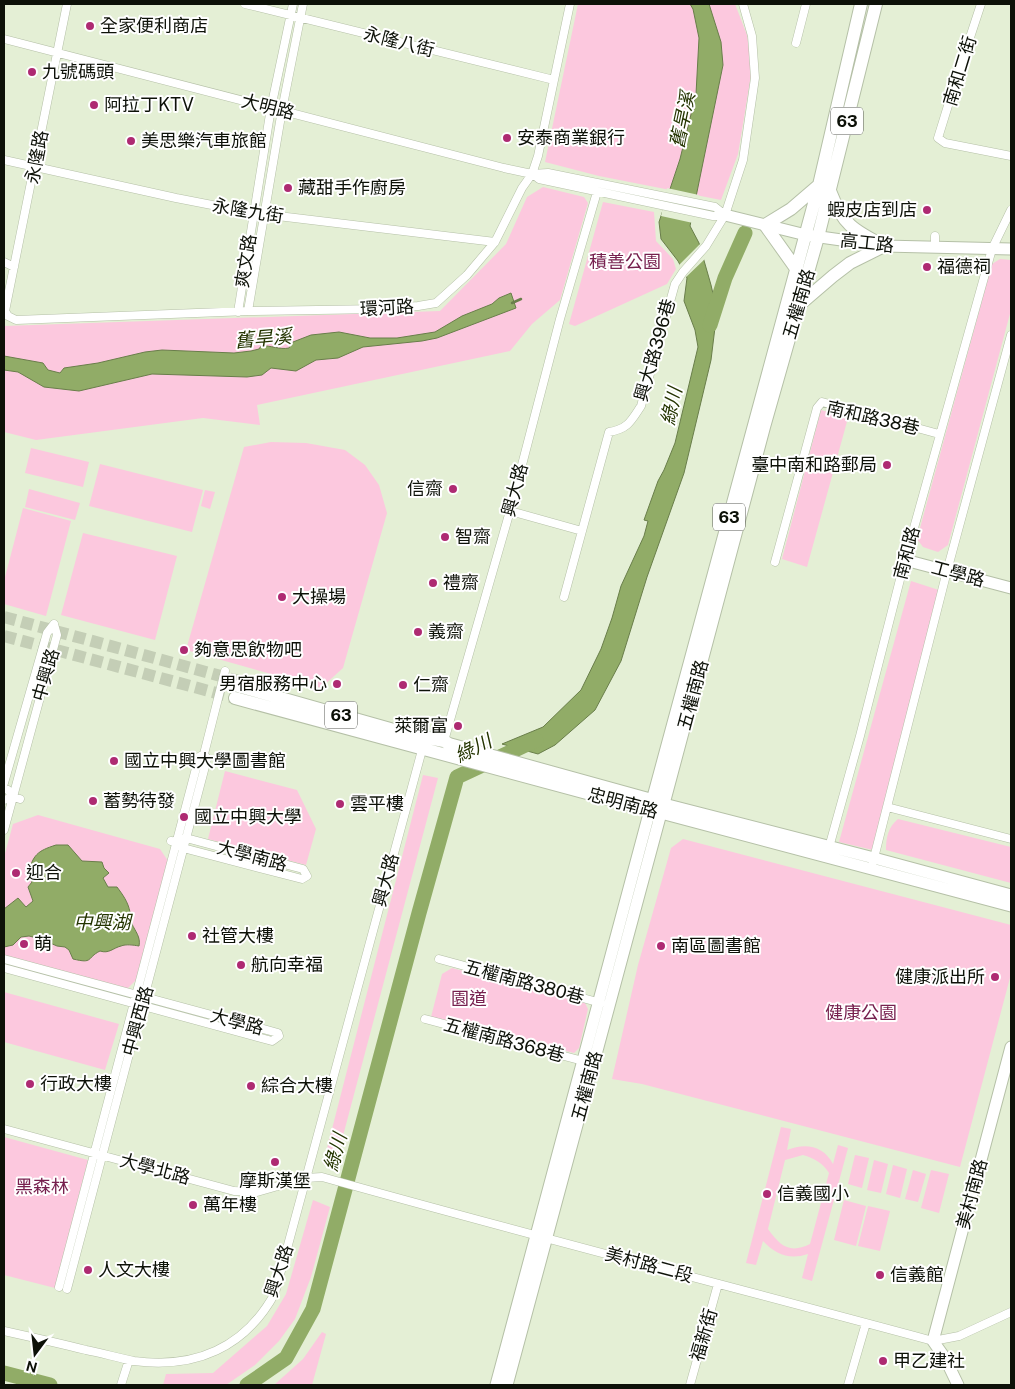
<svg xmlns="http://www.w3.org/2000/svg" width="1015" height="1389" viewBox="0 0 1015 1389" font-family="'Public Sans','Noto Sans TC',sans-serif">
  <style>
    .green { fill: #fcc8de; fill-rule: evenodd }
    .water { fill: #91ac67; stroke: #697e4a }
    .pier { fill: #e4efd5 }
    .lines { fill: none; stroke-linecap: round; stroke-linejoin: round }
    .stream { stroke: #697e4a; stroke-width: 2.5 }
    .river { stroke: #91ac67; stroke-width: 15 }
    .primary-tunnel { stroke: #c4ceb6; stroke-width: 12; stroke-dasharray: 12 6; stroke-linecap: butt }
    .street-casing { stroke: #b5c0a7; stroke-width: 9 }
    .secondary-casing { stroke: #b5c0a7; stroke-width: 13 }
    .primary-casing { stroke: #b5c0a7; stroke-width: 14 }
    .street { stroke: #fff; stroke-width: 8 }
    .secondary { stroke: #fff; stroke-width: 11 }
    .primary { stroke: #fff; stroke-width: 12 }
    .poi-dot { fill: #ae2a72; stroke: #fff; stroke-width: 2 }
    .labels { text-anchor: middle; stroke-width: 4; stroke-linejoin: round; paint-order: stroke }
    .shield { fill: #fff; stroke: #565852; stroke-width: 1 }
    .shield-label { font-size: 16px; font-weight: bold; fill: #0d1108 }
    .poi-label { font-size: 18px; fill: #0d1108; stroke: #fff; text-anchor: start }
    .street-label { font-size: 18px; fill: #0d1108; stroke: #fff }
    .park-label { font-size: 18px; fill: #77214f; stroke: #fff }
    .water-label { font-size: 19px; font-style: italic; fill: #243400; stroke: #fff }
  </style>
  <rect width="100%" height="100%" fill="#e4efd5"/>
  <!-- green -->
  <path class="green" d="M 578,4 L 735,4 L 747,35 L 752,69 L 738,154 L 721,200 L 599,176 L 545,162 Z
    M 543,187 L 584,197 L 588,203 L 560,300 L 532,324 L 510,351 L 257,405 L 260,425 L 203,418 L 36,440 L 4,432 L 4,326 L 440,311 L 506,244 L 527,197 Z
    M 603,202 L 654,212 L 656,241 L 673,259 L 676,269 L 667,284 L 575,326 L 569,324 Z
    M 1000,259 L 1011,260 L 1011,310 L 948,545 L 938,552 L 923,547 L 917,539 L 992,264 Z
    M 821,410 L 848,418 L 807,567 L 782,559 Z
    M 271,442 L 306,443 L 345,450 L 365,465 L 379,485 L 387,513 L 343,668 L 321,688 L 186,650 L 244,447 Z
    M 31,448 L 89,462 L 83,487 L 25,473 Z
    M 100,464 L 203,490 L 192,532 L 89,506 Z
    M 29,489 L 80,503 L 75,520 L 25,507 Z
    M 205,490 L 215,492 L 210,509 L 201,506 Z
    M 23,508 L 71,521 L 46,616 L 4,604 L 4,581 Z
    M 83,533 L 177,556 L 155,640 L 61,615 Z
    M 911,581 L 945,592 L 873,850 L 839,842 Z
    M 225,771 L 297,790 L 316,829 L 306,865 L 208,839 Z
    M 423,775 L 438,778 L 335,1166 L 323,1164 Z
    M 38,815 L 160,849 L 168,861 L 136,980 L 125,991 L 4,959 L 4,857 L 13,824 Z
    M 898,819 L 1011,847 L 1011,883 L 886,850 C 886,838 888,827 898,819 Z
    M 683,839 L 1011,925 L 1011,974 L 960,1167 L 642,1084 L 612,1079 L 638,965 L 671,848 Z
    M 452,968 L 585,1003 L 588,1009 L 579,1048 L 574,1053 L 431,1017 L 442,974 Z
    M 4,992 L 119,1024 L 105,1070 L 4,1042 Z
    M 781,1127 L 791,1129 L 787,1150 C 805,1143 823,1145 833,1164 L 838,1145 L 848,1148 L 812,1281 L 802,1278 L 808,1254 C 790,1260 776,1255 763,1241 L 756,1265 L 746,1263 ZM 803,1155 C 814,1158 823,1163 829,1173 L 810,1244 C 790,1254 780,1246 768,1229 L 785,1160 Z
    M 4,1137 L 88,1160 L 55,1288 L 4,1275 Z
    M 855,1155 L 869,1158 L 862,1188 L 848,1184 Z
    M 874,1160 L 888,1164 L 881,1193 L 867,1190 Z
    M 893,1165 L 907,1169 L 900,1198 L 886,1194 Z
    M 913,1170 L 926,1174 L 918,1202 L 905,1199 Z
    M 931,1170 L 949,1174 L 939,1213 L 921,1208 Z
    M 313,1200 L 330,1207 L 311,1277 L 295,1319 L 279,1341 L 255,1365 L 226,1385 L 163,1385 L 166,1374 L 213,1373 L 267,1326 L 286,1294 Z
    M 844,1200 L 866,1206 L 856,1246 L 834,1240 Z
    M 868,1206 L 890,1211 L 880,1251 L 858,1246 Z
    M 322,1332 L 326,1334 L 312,1385 L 274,1385 L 303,1359 Z"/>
  <!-- water -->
  <path class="water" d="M 690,4 L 709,4 L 721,42 L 723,65 L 690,226 L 699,243 L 711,285 L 717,311 L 711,360 L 684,473 L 647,577 L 621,661 L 595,710 L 555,745 L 538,754 L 502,744 L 543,727 L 581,690 L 601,649 L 612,618 L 621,586 L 644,536 L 648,521 L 644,520 L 658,481 L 664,470 L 675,443 L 698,347 L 695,330 L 684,301 L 687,278 L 678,261 L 661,239 L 659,222 L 680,159 L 696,94 L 699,38 L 693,9 Z
    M 511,293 L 516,308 L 437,338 L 422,341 L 363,347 L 338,358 L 316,360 L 296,371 L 271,368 L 262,375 L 247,377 L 152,374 L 79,391 L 44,387 L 18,372 L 4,370 L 4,356 L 43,363 L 48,370 L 60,373 L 64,368 L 98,363 L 145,352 L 162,350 L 234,353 L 251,351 L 259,349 L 261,346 C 271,345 279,350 289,348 L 293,342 L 311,335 L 339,332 L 370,338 L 397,338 L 435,332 L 462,316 L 492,304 L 499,298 Z
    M 56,845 L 68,845 L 82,861 L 102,862 L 104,868 L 109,873 L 103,878 L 108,887 L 117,887 C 123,895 128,902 130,912 C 131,915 131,920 132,924 C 135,931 141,937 139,946 C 133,945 126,944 121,946 C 113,948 109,954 100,951 C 86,958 94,964 73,959 L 69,950 L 65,947 L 57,946 L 41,939 L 29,936 L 21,937 L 13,945 L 4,947 L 4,909 L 18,898 L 26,907 L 33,901 L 28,887 L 32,882 L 28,874 C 33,855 37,851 56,845 Z"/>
  <!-- pier -->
  <path class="pier" d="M 667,188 L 699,195 L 693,223 L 661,216 Z
    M 701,243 L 706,258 L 684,279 L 679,265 Z"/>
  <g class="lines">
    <!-- stream -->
    <path class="stream" d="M 512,303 L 521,299"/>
    <!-- river -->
    <path class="river" d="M 710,325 L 725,278 L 745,233
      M 4,1373 L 50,1385
      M 247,1385 L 286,1358 L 313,1309 L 419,913 L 457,777 L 536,740"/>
    <!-- primary-tunnel -->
    <path class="primary-tunnel" d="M 4,617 L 239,681
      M 4,636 L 235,698"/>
    <!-- street casing -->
    <g class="street-casing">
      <path id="street" d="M 67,4 L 5,311 L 8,316 L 16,320 L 248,311 L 381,309 L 418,306 L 436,303 L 467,275 L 495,242 L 522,188 L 532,174 L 538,156 L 570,4
        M 245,4 L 554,80
        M 981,4 L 955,83 L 938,138 L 945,143 L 1011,156
        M 4,39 L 504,168 L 532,174 L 548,173 L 715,207 L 725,215
        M 796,43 L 806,4
        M 4,160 L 176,198 L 253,213 L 495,242
        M 533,174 L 539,179 L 713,216 L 725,215
        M 935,236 L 935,248
        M 4,262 L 14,267
        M 248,311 L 282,110 L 303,4
        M 238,312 L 271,108 L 293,4
        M 510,511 L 582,531
        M 775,562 L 817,408 L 822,402 L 939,434
        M 564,597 L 609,432 C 628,429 631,421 641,406 L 675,284 L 683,272 L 706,246 L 725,215 L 743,160 L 755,78 L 752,36 L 743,4
        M 441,742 L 444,741 L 510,511 L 560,319 L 597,192
        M 4,783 L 47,633 L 54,624
        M 4,788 L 8,790 L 13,797
        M 4,800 L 13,797 L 20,799
        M 887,807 L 1011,839
        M 4,830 L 57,635 L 54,624
        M 171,841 L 177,842 L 183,848 L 302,879 L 307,876 L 303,869 L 186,838 L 183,839
        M 828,851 L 860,736 L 905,560 L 992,249 L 1011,210
        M 873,862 L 947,571 L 1011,335
        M 4,959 L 278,1033 L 279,1036 L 272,1041 L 4,968
        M 439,959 L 601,1003
        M 425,1019 L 583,1061
        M 4,1129 L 234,1191 L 257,1192 L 306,1178 L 322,1177 C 525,1234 729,1286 933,1341 L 959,1336 L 1011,1312
        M 59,1287 L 199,757 L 204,754 L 225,671
        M 67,1289 L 207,759 L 204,754
        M 4,1331 C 31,1337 58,1343 86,1350 C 102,1353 118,1358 134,1361 C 195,1369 245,1348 275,1293 L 422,750 L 426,748
        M 121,1385 L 129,1360
        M 690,1385 L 718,1284
        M 848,1385 L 866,1323"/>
    </g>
    <!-- secondary casing -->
    <g class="secondary-casing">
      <path id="secondary" d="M 725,215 L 806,235 L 884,246 L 1011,249
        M 905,560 L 1011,588
        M 664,804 L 874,858 L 1011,895
        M 933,1341 L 1011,1047
        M 933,1341 L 945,1358 L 958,1385
        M 496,1385 L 650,810
        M 507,1385 L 661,813 L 1011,906"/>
    </g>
    <!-- primary casing -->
    <g class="primary-casing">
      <path id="primary" d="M 830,191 C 843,225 853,230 884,246
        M 797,270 L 765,225 L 791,209 L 819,185
        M 798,306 L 833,276 L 850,263 L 884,246
        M 238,686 L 408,734 L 444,741 L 449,744 L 659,802
        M 235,698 L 661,813 L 764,427 L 818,237 L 876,4
        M 650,810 L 819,185 L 861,4"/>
    </g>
    <!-- street -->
    <use href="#street" class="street"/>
    <!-- secondary -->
    <use href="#secondary" class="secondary"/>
    <!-- primary -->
    <use href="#primary" class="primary"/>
  </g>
  <!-- markers -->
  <g class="poi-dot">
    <circle cx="90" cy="26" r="5"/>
    <circle cx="32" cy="72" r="5"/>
    <circle cx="94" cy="105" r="5"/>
    <circle cx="507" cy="138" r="5"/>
    <circle cx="131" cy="141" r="5"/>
    <circle cx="288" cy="188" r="5"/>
    <circle cx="927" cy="210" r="5"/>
    <circle cx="927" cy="267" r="5"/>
    <circle cx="887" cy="465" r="5"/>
    <circle cx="453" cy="489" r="5"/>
    <circle cx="445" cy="537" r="5"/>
    <circle cx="433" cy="583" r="5"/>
    <circle cx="282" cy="597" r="5"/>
    <circle cx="418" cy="632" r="5"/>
    <circle cx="184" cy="650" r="5"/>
    <circle cx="337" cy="684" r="5"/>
    <circle cx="403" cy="685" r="5"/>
    <circle cx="458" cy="726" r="5"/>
    <circle cx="114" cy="761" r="5"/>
    <circle cx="93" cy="801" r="5"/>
    <circle cx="340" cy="804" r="5"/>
    <circle cx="184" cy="817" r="5"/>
    <circle cx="16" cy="873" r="5"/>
    <circle cx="192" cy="936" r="5"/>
    <circle cx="24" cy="944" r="5"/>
    <circle cx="661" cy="946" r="5"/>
    <circle cx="241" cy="965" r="5"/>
    <circle cx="995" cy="977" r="5"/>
    <circle cx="30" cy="1084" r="5"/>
    <circle cx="251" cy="1086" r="5"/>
    <circle cx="275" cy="1162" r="5"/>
    <circle cx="767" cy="1194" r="5"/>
    <circle cx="193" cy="1205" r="5"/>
    <circle cx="88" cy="1270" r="5"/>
    <circle cx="880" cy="1275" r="5"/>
    <circle cx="883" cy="1361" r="5"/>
  </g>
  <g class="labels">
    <!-- shield labels -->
    <g class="shield">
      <rect x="831" y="107.5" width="32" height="27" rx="4"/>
      <rect x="713" y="503.5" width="32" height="27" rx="4"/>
      <rect x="325" y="701.5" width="32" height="27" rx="4"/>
    </g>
    <g class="shield-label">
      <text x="847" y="127">63</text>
      <text x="729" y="523">63</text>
      <text x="341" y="721">63</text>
    </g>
    <!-- poi labels -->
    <g class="poi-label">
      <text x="100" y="32">全家便利商店</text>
      <text x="42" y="78">九號碼頭</text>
      <text x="104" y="111">阿拉丁KTV</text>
      <text x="517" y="144">安泰商業銀行</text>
      <text x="141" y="147">美思樂汽車旅館</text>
      <text x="298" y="194">藏甜手作廚房</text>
      <text x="917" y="216" text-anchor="end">蝦皮店到店</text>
      <text x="937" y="273">福德祠</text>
      <text x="877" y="471" text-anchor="end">臺中南和路郵局</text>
      <text x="443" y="495" text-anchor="end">信齋</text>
      <text x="455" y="543">智齋</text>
      <text x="443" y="589">禮齋</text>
      <text x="292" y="603">大操場</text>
      <text x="428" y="638">義齋</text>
      <text x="194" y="656">夠意思飲物吧</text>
      <text x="327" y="690" text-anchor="end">男宿服務中心</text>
      <text x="413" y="691">仁齋</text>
      <text x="448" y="732" text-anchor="end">萊爾富</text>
      <text x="124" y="767">國立中興大學圖書館</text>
      <text x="103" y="807">蓄勢待發</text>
      <text x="350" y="810">雲平樓</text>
      <text x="194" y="823">國立中興大學</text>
      <text x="26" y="879">迎合</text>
      <text x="202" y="942">社管大樓</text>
      <text x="34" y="950">萌</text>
      <text x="671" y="952">南區圖書館</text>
      <text x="251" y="971">航向幸福</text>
      <text x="985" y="983" text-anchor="end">健康派出所</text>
      <text x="40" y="1090">行政大樓</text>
      <text x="261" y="1092">綜合大樓</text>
      <text x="275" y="1187" text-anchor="middle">摩斯漢堡</text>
      <text x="777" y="1200">信義國小</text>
      <text x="203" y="1211">萬年樓</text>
      <text x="98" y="1276">人文大樓</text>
      <text x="890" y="1281">信義館</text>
      <text x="893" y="1367">甲乙建社</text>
    </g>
    <!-- street labels -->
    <g class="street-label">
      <text transform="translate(399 42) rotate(14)" y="6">永隆八街</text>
      <text transform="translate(960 71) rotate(-73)" y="6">南和二街</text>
      <text transform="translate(268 107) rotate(14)" y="6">大明路</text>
      <text transform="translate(37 157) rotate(-79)" y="6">永隆路</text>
      <text transform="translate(248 211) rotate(9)" y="6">永隆九街</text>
      <text transform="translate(867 243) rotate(6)" y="6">高工路</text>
      <text transform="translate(246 261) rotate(-81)" y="6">爽文路</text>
      <text transform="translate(799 304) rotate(-74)" y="6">五權南路</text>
      <text transform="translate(387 308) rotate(-3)" y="6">環河路</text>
      <text transform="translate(655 350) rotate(-74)" y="6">興大路396巷</text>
      <text transform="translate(873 418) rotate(13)" y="6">南和路38巷</text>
      <text transform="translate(515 490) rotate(-75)" y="6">興大路</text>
      <text transform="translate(907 553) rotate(-75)" y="6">南和路</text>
      <text transform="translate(958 574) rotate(15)" y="6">工學路</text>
      <text transform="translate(46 675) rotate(-74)" y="6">中興路</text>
      <text transform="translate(693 695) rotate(-75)" y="6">五權南路</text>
      <text transform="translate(623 803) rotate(15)" y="6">忠明南路</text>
      <text transform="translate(252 856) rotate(15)" y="6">大學南路</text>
      <text transform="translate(386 880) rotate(-75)" y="6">興大路</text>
      <text transform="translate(524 982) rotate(15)" y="6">五權南路380巷</text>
      <text transform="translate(138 1021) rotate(-75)" y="6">中興西路</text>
      <text transform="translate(237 1022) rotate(15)" y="6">大學路</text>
      <text transform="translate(504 1040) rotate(15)" y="6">五權南路368巷</text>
      <text transform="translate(587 1086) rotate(-75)" y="6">五權南路</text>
      <text transform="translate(155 1169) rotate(15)" y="6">大學北路</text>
      <text transform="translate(972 1194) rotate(-75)" y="6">美村南路</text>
      <text transform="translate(649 1265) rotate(15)" y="6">美村路二段</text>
      <text transform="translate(279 1271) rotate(-72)" y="6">興大路</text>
      <text transform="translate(704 1335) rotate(-74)" y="6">福新街</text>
    </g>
    <!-- park labels -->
    <g class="park-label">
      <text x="625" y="268">積善公園</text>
      <text x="469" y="1005">園道</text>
      <text x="861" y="1019">健康公園</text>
      <text x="42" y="1193">黑森林</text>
    </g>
    <!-- water labels -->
    <g class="water-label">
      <text transform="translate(682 120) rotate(-78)" y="7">舊旱溪</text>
      <text transform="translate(263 338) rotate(-5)" y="7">舊旱溪</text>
      <text transform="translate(671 406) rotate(-78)" y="7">綠川</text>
      <text transform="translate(473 748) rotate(-27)" y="7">綠川</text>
      <text x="102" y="929">中興湖</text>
      <text transform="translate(335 1152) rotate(-75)" y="7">綠川</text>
    </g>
  </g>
  <!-- border -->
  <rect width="1015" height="1389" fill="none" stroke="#0d1108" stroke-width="10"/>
  <!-- north arrow -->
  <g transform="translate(35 1354) rotate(195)" stroke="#ffffff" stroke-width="4" paint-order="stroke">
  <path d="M0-4L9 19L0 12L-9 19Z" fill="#0d1108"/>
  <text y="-8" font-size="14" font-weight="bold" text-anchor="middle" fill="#0d1108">N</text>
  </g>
</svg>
